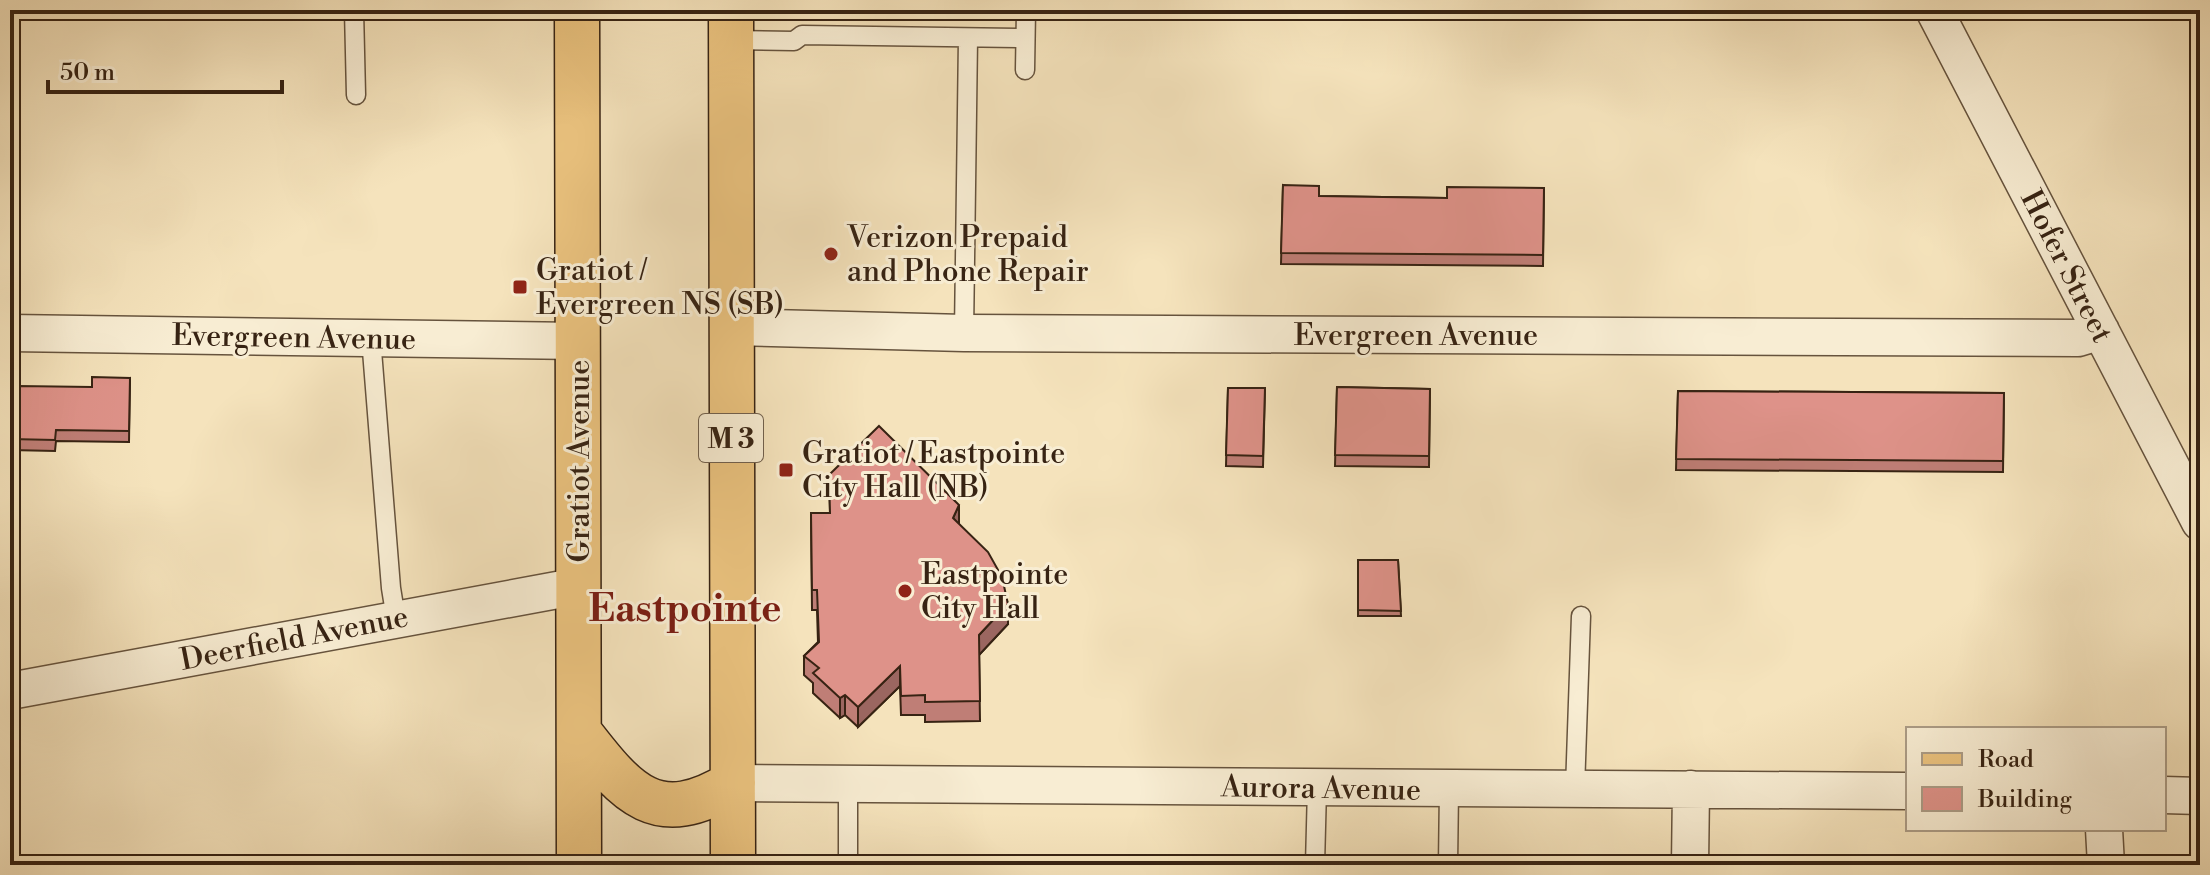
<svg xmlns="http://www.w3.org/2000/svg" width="2210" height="875" viewBox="0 0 2210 875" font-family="'Libre Bodoni',serif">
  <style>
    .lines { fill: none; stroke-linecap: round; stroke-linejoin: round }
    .lane-casing { stroke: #66533d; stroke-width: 21 }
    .street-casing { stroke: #66533d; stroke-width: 39 }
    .primary-casing { stroke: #372313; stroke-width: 47 }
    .lane { stroke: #f8edd3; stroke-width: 18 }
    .street { stroke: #f8edd3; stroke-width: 36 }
    .primary { stroke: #eac27e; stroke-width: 44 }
    .wall { fill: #bf7e76; stroke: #372313; stroke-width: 2 }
    .shaded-wall { fill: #9b6660; stroke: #372313; stroke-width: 2 }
    .building { fill: #de9289; stroke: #372313; stroke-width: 2 }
    .poi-dot { fill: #8f2418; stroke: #f8edd3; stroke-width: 3 }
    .labels { text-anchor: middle; stroke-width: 6; stroke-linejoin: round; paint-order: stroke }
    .shield { fill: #f8edd3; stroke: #71604d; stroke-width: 2 }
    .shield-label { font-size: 28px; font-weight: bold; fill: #372313 }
    .poi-label { font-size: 30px; fill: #372313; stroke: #f8edd3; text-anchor: start }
    .street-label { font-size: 30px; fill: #372313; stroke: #f8edd3 }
    .district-label { font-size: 38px; font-weight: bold; fill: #7a1f14; stroke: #f8edd3 }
  </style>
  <rect width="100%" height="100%" fill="#f5e3bc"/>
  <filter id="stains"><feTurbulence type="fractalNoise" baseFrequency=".0025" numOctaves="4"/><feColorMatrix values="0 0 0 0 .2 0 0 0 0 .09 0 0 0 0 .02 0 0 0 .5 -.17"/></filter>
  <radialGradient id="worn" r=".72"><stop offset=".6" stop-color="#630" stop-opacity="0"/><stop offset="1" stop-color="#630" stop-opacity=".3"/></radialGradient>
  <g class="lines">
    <!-- lane casing -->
    <g class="lane-casing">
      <path id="lane" d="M 354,10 L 356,95
        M 730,40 L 794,41 L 802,35 L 1025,38
        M 1025,70 L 1026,10
        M 964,333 L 968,38
        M 371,338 L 391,588 L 396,619
        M 1575,789 L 1581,616
        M 848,865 L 848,784
        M 1315,865 L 1317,788
        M 1448,865 L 1449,789"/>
    </g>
    <!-- street casing -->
    <g class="street-casing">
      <path id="street" d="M 1934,10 L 2200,522
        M 731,327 L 964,333 L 2078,338 L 2101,331
        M 10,333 L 578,341
        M 10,691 L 579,586
        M 733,783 L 1908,791
        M 2164,795 L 2200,796
        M 2104,829 L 2106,865
        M 1690,865 L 1691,789"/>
    </g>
    <!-- primary casing -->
    <g class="primary-casing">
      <path id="primary" d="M 577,10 L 579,865
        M 731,10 L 733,865
        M 580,733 C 627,794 657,830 733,783"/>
    </g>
    <!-- lane -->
    <use href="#lane" class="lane"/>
    <!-- street -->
    <use href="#street" class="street"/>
    <!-- primary -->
    <use href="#primary" class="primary"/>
  </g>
  <!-- wall -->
  <path class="wall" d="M 1283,185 L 1319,196 L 1447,198 L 1544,188 L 1543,266 L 1281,264 Z
    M 130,378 L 129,442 L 56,441 L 55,451 L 10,450 L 10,396 L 18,396 L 92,387 Z
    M 1337,387 L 1430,389 L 1429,467 L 1335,466 Z
    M 1228,388 L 1265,388 L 1263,467 L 1226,466 Z
    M 1678,391 L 2004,393 L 2003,472 L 1676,470 Z
    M 829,475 L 959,524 L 1008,624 L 979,655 L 980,721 L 925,722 L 925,715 L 901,715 L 900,686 L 858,727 L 845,715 L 840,718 L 813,693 L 813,683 L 804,675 L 804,656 L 818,642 L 817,610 L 812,610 L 811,513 L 830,513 Z
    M 1358,560 L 1398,560 L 1401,616 L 1358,616 Z"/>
  <!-- shaded-wall -->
  <path class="shaded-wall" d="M 959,505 L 959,525 L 953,518 Z
    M 1008,604 L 1008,624 L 979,655 L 979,635 Z
    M 900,666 L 900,686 L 858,727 L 858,707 Z
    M 845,695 L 845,715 L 840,718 L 840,698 Z"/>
  <!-- building -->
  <path class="building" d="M 1283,185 L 1319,186 L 1319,196 L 1447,198 L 1447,187 L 1544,188 L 1543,255 L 1281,253 Z
    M 92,377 L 130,378 L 129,431 L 56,430 L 55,440 L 10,439 L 10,396 L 18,396 L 19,386 L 92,387 Z
    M 1337,387 L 1430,389 L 1429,456 L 1335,455 Z
    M 1228,388 L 1265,388 L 1263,456 L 1226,455 Z
    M 1678,391 L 2004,393 L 2003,461 L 1676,459 Z
    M 879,426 L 959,505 L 953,518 L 988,552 L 1002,577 L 1008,604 L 979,635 L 980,701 L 925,702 L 925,695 L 901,696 L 900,666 L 858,707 L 845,695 L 840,698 L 813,673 L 819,668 L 804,656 L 819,642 L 817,590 L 812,590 L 811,513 L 830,513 L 829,475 Z
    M 1358,560 L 1398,560 L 1401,611 L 1358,610 Z"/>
  <!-- markers -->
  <g class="poi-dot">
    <circle cx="831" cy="254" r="8"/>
    <rect x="512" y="279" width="16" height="16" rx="4"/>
    <rect x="778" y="462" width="16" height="16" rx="4"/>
    <circle cx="905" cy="591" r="8"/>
  </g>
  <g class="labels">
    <!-- shield labels -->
    <rect class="shield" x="699" y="414" width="64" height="48" rx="6"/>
    <g class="shield-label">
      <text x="731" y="448">M 3</text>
    </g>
    <!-- poi labels -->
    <g class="poi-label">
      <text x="847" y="247">Verizon Prepaid<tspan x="847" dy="34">and Phone Repair</tspan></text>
      <text x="536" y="280">Gratiot /<tspan x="536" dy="34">Evergreen NS (SB)</tspan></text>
      <text x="802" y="463">Gratiot / Eastpointe<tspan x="802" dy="34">City Hall (NB)</tspan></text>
      <text x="921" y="584">Eastpointe<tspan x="921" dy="34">City Hall</tspan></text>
    </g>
    <!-- street labels -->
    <g class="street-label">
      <text transform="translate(2067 266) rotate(63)" y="10">Hofer Street</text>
      <text x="1416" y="345">Evergreen Avenue</text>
      <text transform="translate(294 337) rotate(1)" y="10">Evergreen Avenue</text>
      <text transform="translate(579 461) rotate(-90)" y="10">Gratiot Avenue</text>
      <text transform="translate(294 638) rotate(-11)" y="10">Deerfield Avenue</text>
      <text transform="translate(1321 788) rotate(1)" y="10">Aurora Avenue</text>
    </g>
    <!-- district labels -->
    <g class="district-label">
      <text x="685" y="621">Eastpointe</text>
    </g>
  </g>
  <!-- margin -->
  <rect width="2210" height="875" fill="none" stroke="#f5e3bc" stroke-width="40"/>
  <rect x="12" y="12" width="2186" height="851" fill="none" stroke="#372313" stroke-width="4"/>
  <rect x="20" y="20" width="2170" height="835" fill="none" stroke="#372313" stroke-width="2"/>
  <!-- legend -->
  <rect x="1906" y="727" width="260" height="104" fill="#f8edd3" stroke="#ab9c86" stroke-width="2"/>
  <rect x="1922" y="753" width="40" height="12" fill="#eac27e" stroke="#ab9c86" stroke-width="2"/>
  <text x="1978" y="767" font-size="24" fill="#372313">Road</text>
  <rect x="1922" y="787" width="40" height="24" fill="#de9289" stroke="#ab9c86" stroke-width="2"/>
  <text x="1978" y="807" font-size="24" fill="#372313">Building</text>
  <!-- scale -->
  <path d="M48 80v12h234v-12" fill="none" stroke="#372313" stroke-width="4"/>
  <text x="60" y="80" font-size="24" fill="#372313" stroke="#f8edd3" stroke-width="6" paint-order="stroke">50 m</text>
  <rect width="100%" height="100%" filter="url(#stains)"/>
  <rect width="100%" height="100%" fill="url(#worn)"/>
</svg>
